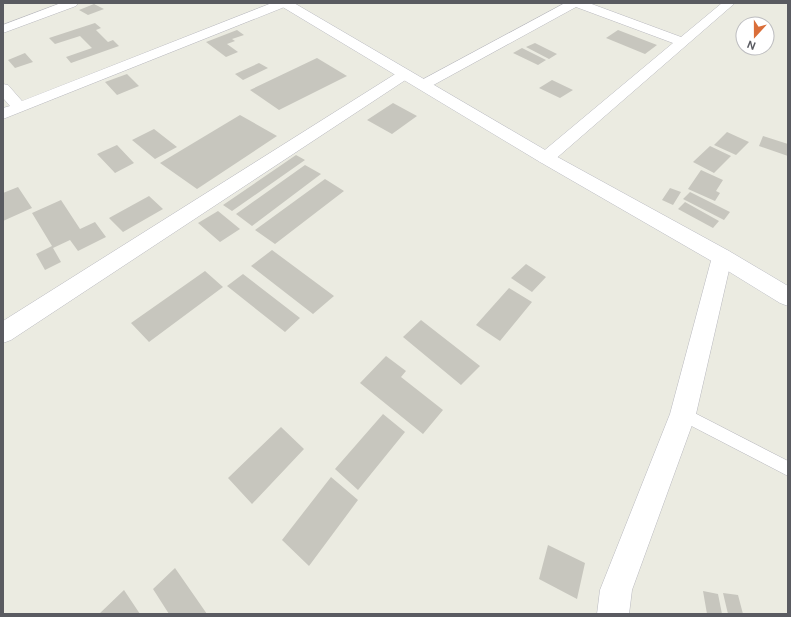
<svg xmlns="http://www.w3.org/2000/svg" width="791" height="617" viewBox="0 0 791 617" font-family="'DM Sans',sans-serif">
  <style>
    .building { fill: #c7c6be }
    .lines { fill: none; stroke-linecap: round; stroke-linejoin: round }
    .service-casing { stroke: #b9b9bf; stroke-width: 1 }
    .minor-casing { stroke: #b9b9bf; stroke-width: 1 }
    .secondary-casing { stroke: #babbc2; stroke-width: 1 }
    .service { fill: #fff; fill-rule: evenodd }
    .minor { fill: #fff; fill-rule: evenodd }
    .secondary { fill: #fff; fill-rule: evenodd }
  </style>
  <rect width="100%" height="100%" fill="#ebebe1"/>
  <!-- building -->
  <path class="building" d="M 94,4 L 104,9 L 88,15 L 79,10 Z
    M 95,23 L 101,28 L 96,30 L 108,42 L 113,40 L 119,46 L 71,63 L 66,57 L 92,48 L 80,36 L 55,44 L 49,38 Z
    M 237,30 L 244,35 L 232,39 L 235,41 L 227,44 L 238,52 L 226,57 L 206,42 Z
    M 618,30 L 657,45 L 645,54 L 606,38 Z
    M 535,43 L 557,54 L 549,59 L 526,47 Z
    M 522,48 L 546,60 L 538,65 L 513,53 Z
    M 25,53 L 33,62 L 15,68 L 8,60 Z
    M 317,58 L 347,76 L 279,110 L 250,90 Z
    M 259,63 L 268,68 L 243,80 L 235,74 Z
    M 127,74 L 139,86 L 117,95 L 105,82 Z
    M 552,80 L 573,90 L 560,98 L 539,88 Z
    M 393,103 L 417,116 L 392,134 L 367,120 Z
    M 240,115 L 277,136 L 197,189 L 160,163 Z
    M 154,129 L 177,147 L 155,159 L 132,140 Z
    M 727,132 L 749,142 L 736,155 L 714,145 Z
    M 763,136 L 788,144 L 788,156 L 759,146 Z
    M 117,145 L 134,163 L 115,173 L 97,154 Z
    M 710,146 L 731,156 L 714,173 L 693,162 Z
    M 296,155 L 305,160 L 232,211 L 223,205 Z
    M 305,165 L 321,174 L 252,226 L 236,214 Z
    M 701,170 L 723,180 L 716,191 L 720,193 L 715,201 L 688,189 Z
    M 325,179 L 344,191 L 275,244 L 255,230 Z
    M 18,187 L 32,208 L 3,221 L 3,193 Z
    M 670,188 L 681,192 L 673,205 L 662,200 Z
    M 690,192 L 730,212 L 724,220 L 683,199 Z
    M 149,196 L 163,209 L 123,232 L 109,218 Z
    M 61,200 L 80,229 L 95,222 L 106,237 L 78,251 L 70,240 L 53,248 L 61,262 L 45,270 L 36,254 L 52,246 L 32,213 Z
    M 685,202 L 719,221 L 713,228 L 678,209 Z
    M 218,211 L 240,229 L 220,242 L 198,223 Z
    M 272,250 L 334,296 L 313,314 L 251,266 Z
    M 526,264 L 546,277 L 532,292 L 511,278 Z
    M 205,271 L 223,287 L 149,342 L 131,323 Z
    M 243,274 L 300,318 L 285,332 L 227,286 Z
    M 509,288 L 532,302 L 500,341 L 476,325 Z
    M 421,320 L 480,366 L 461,385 L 403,337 Z
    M 386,356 L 406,371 L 401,377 L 443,410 L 423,434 L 360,383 Z
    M 383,414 L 405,432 L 358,490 L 335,469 Z
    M 281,427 L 304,449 L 252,504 L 228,478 Z
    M 331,477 L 358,500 L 309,566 L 282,540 Z
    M 548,545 L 585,563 L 577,599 L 539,579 Z
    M 175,568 L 207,614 L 169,614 L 153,589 Z
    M 124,590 L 140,614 L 99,614 Z
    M 703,591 L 718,594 L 722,614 L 707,614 Z
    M 723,593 L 738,595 L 743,614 L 728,614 Z"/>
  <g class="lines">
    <!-- service casing -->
    <g class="service-casing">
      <path id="service" d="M 683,407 L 788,461 L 788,476 L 678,419 L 676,414 L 678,409 Z"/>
    </g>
    <!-- minor casing -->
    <g class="minor-casing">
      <path id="minor" d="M 61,3 L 78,3 L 76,6 L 3,33 L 3,25 Z
        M 272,3 L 289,3 L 287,6 L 3,119 L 3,108 L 10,106 L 3,98 L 3,84 L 8,85 L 22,101 Z
        M 565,3 L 589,3 L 681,37 L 722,3 L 735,3 L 552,162 L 546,164 L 540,162 L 537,158 L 540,154 L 673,43 L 576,7 L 428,88 L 423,89 L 418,88 L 416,85 L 418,82 Z
        M 405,70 L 410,71 L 412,74 L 410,77 L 11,340 L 3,343 L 3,321 L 400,71 Z
        M 722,249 L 729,251 L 732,257 L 696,414 L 632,590 L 629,614 L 597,614 L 600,590 L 670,414 L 712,257 L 715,251 Z"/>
    </g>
    <!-- secondary casing -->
    <g class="secondary-casing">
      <path id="secondary" d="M 279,3 L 294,3 L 552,154 L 729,251 L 788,286 L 788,306 L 780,303 L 715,263 L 540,162 L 281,6 Z"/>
    </g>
    <!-- service -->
    <use href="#service" class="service"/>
    <!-- minor -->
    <use href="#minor" class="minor"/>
    <!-- secondary -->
    <use href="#secondary" class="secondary"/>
  </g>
  <!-- border -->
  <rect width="791" height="617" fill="none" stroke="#5a5b61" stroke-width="8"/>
  <!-- north arrow -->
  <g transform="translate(755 36) rotate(201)"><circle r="19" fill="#ffffff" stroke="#bdbdc0"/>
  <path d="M0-3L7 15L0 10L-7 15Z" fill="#da6e39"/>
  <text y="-6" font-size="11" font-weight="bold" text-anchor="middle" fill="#5a5b61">N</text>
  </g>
</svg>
